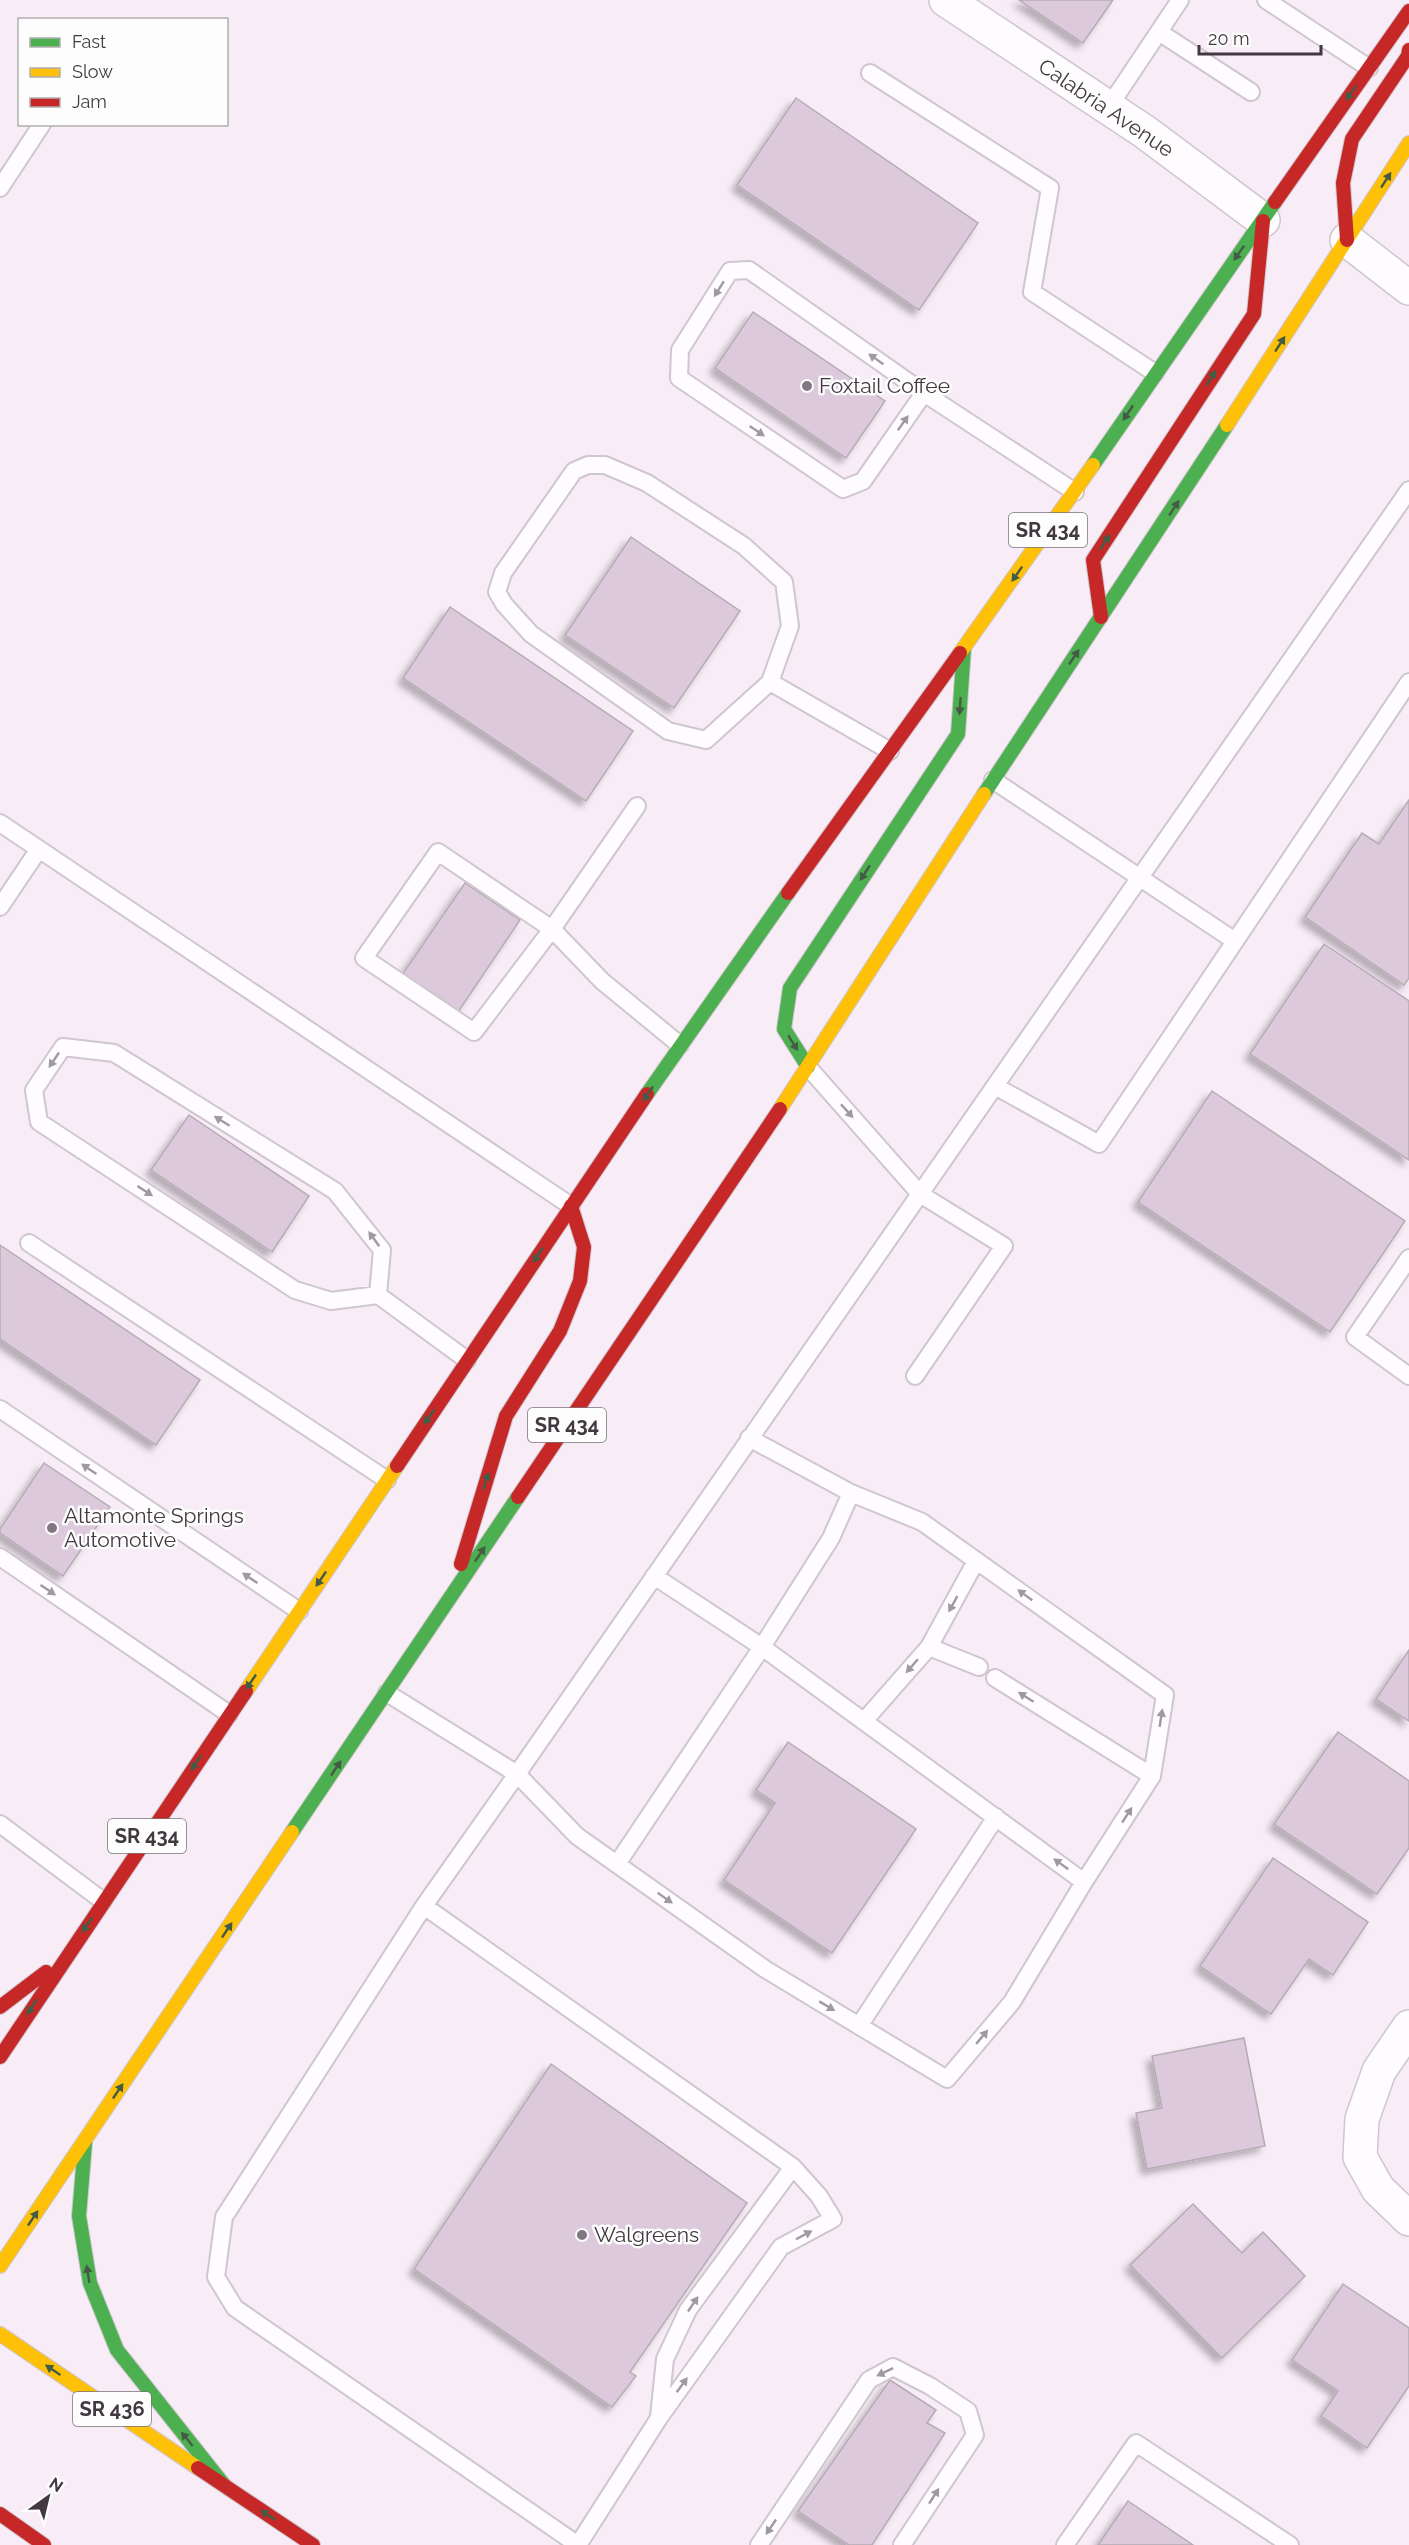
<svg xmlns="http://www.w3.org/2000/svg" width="1409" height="2545" viewBox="0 0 1409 2545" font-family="Raleway,sans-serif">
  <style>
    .building { fill: #dcc9db; stroke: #b5acb4; stroke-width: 1.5; filter: url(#shadow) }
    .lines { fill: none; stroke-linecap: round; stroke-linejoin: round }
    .lane-casing { stroke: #cfc6ce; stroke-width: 20 }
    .street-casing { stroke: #cfc6ce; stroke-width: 36 }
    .fast-casing { stroke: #cfc6ce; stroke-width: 16 }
    .slow-casing { stroke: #cfc6ce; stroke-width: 16 }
    .jam-casing { stroke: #cfc6ce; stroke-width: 16 }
    .lane { stroke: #fefcfe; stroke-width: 16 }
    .street { stroke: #fefcfe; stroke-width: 33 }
    .fast { stroke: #4caf50; stroke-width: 14 }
    .slow { stroke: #ffc107; stroke-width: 14 }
    .jam { stroke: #c62828; stroke-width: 14 }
    .oneway { fill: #445c45 }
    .oneway2 { fill: #a09a9f }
    .poi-dot { fill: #817780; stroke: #fcfdfc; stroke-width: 2 }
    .labels { text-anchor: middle; stroke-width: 5; stroke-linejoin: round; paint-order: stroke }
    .shield { fill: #fcfdfc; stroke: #797378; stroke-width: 1.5 }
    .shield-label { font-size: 20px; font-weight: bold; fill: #413840 }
    .street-label { font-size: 21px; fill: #413840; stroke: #fcfdfc }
    .poi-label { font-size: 21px; fill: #413840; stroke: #fcfdfc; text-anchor: start }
  </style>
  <defs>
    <filter id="shadow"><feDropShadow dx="-5.5" dy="5.5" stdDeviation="3" flood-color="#0004"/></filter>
  </defs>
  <rect width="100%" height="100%" fill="#f8ecf7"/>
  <!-- building -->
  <path class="building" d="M 1019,0 L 1113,0 L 1083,43 Z
    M 796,98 L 978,223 L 919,310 L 737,185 Z
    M 753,312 L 885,401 L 846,458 L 715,368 Z
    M 631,537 L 740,611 L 674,708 L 565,635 Z
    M 450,607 L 633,731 L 586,801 L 403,678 Z
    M 1409,800 L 1409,978 L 1404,985 L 1305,917 L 1362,833 L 1379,844 Z
    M 465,883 L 520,920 L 458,1012 L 402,975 Z
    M 1324,944 L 1409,1001 L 1409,1160 L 1250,1054 Z
    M 1212,1091 L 1405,1221 L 1330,1332 L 1138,1202 Z
    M 189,1115 L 309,1196 L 272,1252 L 151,1170 Z
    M 0,1245 L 200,1380 L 156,1445 L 0,1339 Z
    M 44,1463 L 110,1507 L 63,1576 L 0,1533 L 0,1529 Z
    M 1409,1650 L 1409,1721 L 1376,1699 Z
    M 1338,1732 L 1409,1781 L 1409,1848 L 1377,1894 L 1274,1824 Z
    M 788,1742 L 916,1829 L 832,1953 L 724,1880 L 775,1803 L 756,1790 Z
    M 1273,1858 L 1368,1922 L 1333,1975 L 1309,1959 L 1271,2014 L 1200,1966 Z
    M 1244,2038 L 1265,2146 L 1147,2169 L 1136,2113 L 1162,2108 L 1152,2056 Z
    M 551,2064 L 747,2203 L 630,2372 L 636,2376 L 612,2407 L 414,2269 Z
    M 1193,2204 L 1242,2253 L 1263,2232 L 1305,2276 L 1222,2358 L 1130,2265 Z
    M 1343,2284 L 1409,2328 L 1409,2386 L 1367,2448 L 1321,2416 L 1338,2391 L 1292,2360 Z
    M 890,2380 L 936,2410 L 927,2423 L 945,2433 L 872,2545 L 849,2545 L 798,2511 Z
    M 1128,2501 L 1193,2545 L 1098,2545 Z"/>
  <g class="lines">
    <!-- lane casing -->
    <g class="lane-casing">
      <path id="lane" d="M 1266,0 L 1369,68
        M 1159,32 L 1251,92
        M 870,73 L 1050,188 L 1032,292 L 1155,373
        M 1108,108 L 1180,0
        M 0,188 L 42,124
        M 924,393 L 863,481 L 843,489 L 679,378 L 680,350 L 730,271 L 749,270 L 924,393 L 1075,492
        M 588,465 L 605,465 L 647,483 L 744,546 L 784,582 L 790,626 L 770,682 L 706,740 L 668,731 L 531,634 L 504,604 L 497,592 L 503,573 L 574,471 Z
        M 770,682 L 890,751
        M 993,780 L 1235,941
        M 637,806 L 552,929 L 602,981 L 680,1045
        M 0,823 L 571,1206
        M 438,852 L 552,929 L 474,1032 L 364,958 Z
        M 0,907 L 39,849
        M 808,1067 L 920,1194 L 1004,1246 L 915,1376
        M 995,1086 L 1099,1144 L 1409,682
        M 29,1243 L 387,1480
        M 1409,1258 L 1355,1337 L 1409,1376
        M 378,1295 L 382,1250 L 335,1191 L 114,1053 L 63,1047 L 34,1090 L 39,1122 L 295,1290 L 331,1301 L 378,1295 L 467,1360
        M 0,1409 L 299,1611
        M 851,1493 L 922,1522 L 1165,1695 L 1152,1776
        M 0,1557 L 229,1714
        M 654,1576 L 762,1647 L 1084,1882 L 1012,2002 L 947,2079 L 765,1969 L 577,1836 L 517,1774 L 1409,490
        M 929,1647 L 976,1561
        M 995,1678 L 1152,1776 L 1084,1882
        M 387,1693 L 517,1774 L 424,1906 L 224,2217 L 216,2277 L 235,2308 L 578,2545
        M 864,1721 L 929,1647 L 979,1667
        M 0,1824 L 103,1901
        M 617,1864 L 762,1647 L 831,1538 L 851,1493 L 749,1438
        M 424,1906 L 793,2167 L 819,2196 L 833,2219 L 781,2247 L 659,2418 L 578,2545
        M 859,2026 L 996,1817
        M 659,2417 L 665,2359 L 688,2310 L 793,2167
        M 759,2545 L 869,2380 L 893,2367 L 930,2386 L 968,2411 L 975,2435 L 902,2545
        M 1065,2545 L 1136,2443 L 1290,2545"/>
    </g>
    <!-- street casing -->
    <g class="street-casing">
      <path id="street" d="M 946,0 L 1145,132 L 1263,220
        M 1347,240 L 1409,288
        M 1409,2027 L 1379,2071 L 1362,2119 L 1360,2157 L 1378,2189 L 1409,2219"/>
    </g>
    <!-- fast casing -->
    <g class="fast-casing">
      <path id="fast" d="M 1093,465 L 1275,202
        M 984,794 L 1227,425
        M 808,1067 L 784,1029 L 790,988 L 958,734 L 964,648
        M 647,1094 L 788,893
        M 292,1832 L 518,1497
        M 85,2143 L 79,2216 L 90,2283 L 117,2350 L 224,2485"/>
    </g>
    <!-- slow casing -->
    <g class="slow-casing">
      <path id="slow" d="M 1227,425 L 1409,143
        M 960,653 L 1093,465
        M 780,1109 L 984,794
        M 246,1691 L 397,1466
        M 0,2266 L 292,1832
        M 0,2334 L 198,2468"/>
    </g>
    <!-- jam casing -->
    <g class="jam-casing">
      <path id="jam" d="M 1275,202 L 1409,11
        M 1347,240 L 1343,183 L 1352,139 L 1408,56 L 1409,50
        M 1101,617 L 1093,560 L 1254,314 L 1263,221
        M 788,893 L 960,653
        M 397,1466 L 647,1094
        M 518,1497 L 780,1109
        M 461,1564 L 506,1416 L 560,1331 L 580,1281 L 584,1247 L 571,1206
        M 0,2007 L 46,1972
        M 0,2057 L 246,1691
        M 198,2468 L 313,2545
        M 0,2514 L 44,2545"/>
    </g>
    <!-- lane -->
    <use href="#lane" class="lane"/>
    <!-- street -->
    <use href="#street" class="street"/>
    <!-- fast -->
    <use href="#fast" class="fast"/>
    <!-- slow -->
    <use href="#slow" class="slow"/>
    <!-- jam -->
    <use href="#jam" class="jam"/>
  </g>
  <!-- one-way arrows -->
  <defs><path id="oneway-solid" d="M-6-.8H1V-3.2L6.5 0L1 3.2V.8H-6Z" transform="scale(1.5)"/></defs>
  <g class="oneway">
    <use href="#oneway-solid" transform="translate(1351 93) rotate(125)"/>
    <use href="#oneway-solid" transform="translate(1386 180) rotate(-57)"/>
    <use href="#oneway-solid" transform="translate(1239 253) rotate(125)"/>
    <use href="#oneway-solid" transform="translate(1280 344) rotate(-57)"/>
    <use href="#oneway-solid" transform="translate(1211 378) rotate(-57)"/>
    <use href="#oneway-solid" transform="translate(1128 413) rotate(124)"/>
    <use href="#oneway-solid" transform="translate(1174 508) rotate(-57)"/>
    <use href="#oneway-solid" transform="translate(1105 542) rotate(-57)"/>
    <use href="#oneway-solid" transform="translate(1017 574) rotate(125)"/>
    <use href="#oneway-solid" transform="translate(1074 657) rotate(-56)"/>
    <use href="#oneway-solid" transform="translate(960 706) rotate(94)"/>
    <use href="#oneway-solid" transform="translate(865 873) rotate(123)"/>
    <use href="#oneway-solid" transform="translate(793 1043) rotate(58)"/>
    <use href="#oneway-solid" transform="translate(648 1094) rotate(124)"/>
    <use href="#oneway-solid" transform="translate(538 1255) rotate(124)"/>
    <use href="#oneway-solid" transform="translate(429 1417) rotate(124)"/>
    <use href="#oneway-solid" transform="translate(486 1481) rotate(-73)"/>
    <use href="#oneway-solid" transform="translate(480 1554) rotate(-56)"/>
    <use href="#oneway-solid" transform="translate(321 1579) rotate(124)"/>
    <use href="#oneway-solid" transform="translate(251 1682) rotate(124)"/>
    <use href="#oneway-solid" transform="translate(196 1763) rotate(124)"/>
    <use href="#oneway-solid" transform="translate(336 1768) rotate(-56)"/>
    <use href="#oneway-solid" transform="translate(87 1925) rotate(124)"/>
    <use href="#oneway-solid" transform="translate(227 1930) rotate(-56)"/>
    <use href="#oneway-solid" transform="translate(32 2007) rotate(123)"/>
    <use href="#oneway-solid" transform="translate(118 2091) rotate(-56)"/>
    <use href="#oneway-solid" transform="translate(33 2218) rotate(-56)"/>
    <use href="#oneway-solid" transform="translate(88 2274) rotate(-99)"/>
    <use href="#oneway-solid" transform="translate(53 2370) rotate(-146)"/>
    <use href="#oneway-solid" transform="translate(187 2439) rotate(-129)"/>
    <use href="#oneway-solid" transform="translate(268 2515) rotate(-146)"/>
  </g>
  <g class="oneway2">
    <use href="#oneway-solid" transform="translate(719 289) rotate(122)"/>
    <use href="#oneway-solid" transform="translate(876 359) rotate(-145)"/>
    <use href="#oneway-solid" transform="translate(903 423) rotate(-55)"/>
    <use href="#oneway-solid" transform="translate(757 431) rotate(34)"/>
    <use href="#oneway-solid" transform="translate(54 1060) rotate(124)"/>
    <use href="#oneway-solid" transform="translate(847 1111) rotate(48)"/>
    <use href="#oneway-solid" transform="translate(222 1121) rotate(-148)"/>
    <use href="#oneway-solid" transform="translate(145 1191) rotate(33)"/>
    <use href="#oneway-solid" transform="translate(374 1239) rotate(-126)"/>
    <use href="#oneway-solid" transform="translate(89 1469) rotate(-146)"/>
    <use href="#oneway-solid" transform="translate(250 1578) rotate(-146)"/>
    <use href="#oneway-solid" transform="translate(48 1590) rotate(34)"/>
    <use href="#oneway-solid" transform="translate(1025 1595) rotate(-144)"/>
    <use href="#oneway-solid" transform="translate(953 1604) rotate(119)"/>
    <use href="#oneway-solid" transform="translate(912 1666) rotate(131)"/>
    <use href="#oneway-solid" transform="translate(1026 1697) rotate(-148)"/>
    <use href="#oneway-solid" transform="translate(1161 1718) rotate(-81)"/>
    <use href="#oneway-solid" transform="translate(1127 1815) rotate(-57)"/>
    <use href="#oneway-solid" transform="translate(1061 1864) rotate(-144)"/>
    <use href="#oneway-solid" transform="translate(665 1898) rotate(35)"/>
    <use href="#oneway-solid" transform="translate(827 2006) rotate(31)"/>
    <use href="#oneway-solid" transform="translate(982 2037) rotate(-50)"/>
    <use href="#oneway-solid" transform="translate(804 2235) rotate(-28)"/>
    <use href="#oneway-solid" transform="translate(693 2304) rotate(-56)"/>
    <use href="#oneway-solid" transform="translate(885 2372) rotate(154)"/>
    <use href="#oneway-solid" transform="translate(682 2385) rotate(-54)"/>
    <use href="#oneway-solid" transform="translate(934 2496) rotate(-57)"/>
    <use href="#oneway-solid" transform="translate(771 2527) rotate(124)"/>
  </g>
  <!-- markers -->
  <g class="poi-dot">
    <circle cx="807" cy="386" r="6"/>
    <circle cx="52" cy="1528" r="6"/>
    <circle cx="582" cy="2235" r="6"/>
  </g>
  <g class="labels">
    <!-- shield labels -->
    <g class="shield">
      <rect x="1009" y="513" width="78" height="34" rx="4.5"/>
      <rect x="528" y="1408" width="78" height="34" rx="4.5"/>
      <rect x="108" y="1819" width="78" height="34" rx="4.5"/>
      <rect x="73" y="2392" width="78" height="34" rx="4.5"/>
    </g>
    <g class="shield-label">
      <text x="1048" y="537">SR 434</text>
      <text x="567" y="1432">SR 434</text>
      <text x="147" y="1843">SR 434</text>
      <text x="112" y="2416">SR 436</text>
    </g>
    <!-- street labels -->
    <g class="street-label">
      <text transform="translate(1106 108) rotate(34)" y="7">Calabria Avenue</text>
    </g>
    <!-- poi labels -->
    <g class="poi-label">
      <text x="819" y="393">Foxtail Coffee</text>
      <text x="64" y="1523">Altamonte Springs<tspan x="64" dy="24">Automotive</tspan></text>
      <text x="594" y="2242">Walgreens</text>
    </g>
  </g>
  <!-- legend -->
  <rect x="18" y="18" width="210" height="108" fill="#fcfdfc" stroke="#b1aeb1" stroke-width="1.5"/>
  <rect x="30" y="38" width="30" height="9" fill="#4caf50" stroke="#b1aeb1" stroke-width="1.5"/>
  <text x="72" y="48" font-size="18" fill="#413840">Fast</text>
  <rect x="30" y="68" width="30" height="9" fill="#ffc107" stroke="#b1aeb1" stroke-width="1.5"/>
  <text x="72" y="78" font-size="18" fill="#413840">Slow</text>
  <rect x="30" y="98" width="30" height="9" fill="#c62828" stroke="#b1aeb1" stroke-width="1.5"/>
  <text x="72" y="108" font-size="18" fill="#413840">Jam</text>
  <!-- north arrow -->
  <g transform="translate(48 2497) rotate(34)" stroke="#fcfdfc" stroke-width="4.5" paint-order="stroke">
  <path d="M0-4.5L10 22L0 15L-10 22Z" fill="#413840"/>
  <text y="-9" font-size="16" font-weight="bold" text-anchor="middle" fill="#413840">N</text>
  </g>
  <!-- scale -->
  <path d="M1199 45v9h122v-9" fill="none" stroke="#413840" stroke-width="3"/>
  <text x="1208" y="45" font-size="18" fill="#413840" stroke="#fcfdfc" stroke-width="4.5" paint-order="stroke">20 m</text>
</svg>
